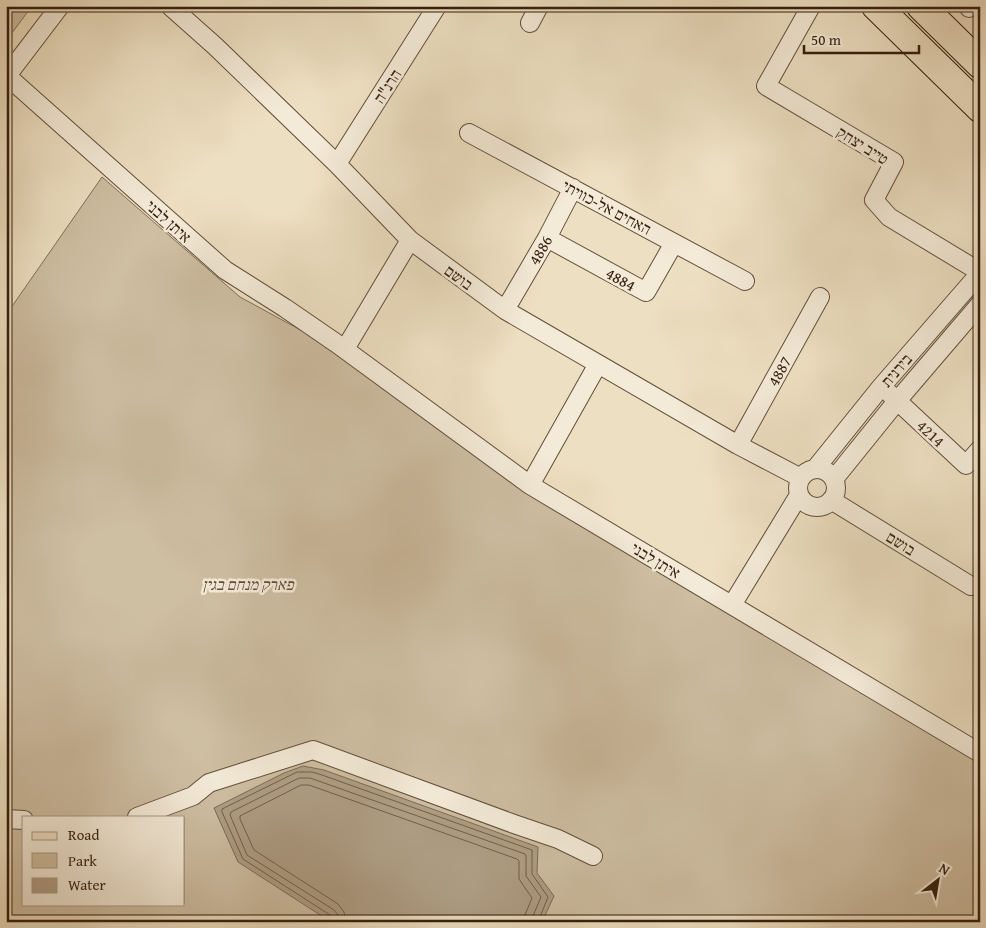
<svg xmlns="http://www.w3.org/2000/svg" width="986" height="928" viewBox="0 0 986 928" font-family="'Gentium Book Plus','Frank Ruhl Libre',serif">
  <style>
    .green { fill: #cebea2; stroke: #816e58; fill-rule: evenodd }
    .water { fill: #ae9d84; stroke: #7d6a54 }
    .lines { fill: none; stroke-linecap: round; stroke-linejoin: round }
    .shore { stroke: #715e48; stroke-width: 1 }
    .street-casing { stroke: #624e3a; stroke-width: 20 }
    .primary-casing { stroke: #341e0d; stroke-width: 30 }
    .street { stroke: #f3ead7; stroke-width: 18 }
    .primary { stroke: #eddfc1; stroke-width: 28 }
    .labels { text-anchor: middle; stroke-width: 5; stroke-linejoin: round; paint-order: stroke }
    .street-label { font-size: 16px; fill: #341e0d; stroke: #f3ead7 }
    .park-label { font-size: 16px; font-style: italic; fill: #624e3a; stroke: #f3ead7 }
  </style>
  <rect width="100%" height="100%" fill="#eddfc1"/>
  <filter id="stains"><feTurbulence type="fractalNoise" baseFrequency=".004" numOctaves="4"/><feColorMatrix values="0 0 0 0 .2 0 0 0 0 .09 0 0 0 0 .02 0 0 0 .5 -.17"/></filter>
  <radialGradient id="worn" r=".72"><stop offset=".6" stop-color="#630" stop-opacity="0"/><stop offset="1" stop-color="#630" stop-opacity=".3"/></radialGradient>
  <!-- green -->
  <path class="green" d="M 6,6 L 32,6 L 6,41 Z
    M 102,177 L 240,297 L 341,352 L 525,489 L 980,759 L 980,922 L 6,922 L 6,315 ZM 24,817 L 184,817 L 184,904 L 24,904 Z"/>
  <!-- water -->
  <path class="water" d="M 303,766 L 324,770 L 538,847 L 537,873 L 554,896 L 542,922 L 331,922 L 238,862 L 214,808 L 284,773 Z"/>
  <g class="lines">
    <!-- shore -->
    <path class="shore" d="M 333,922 L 330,915 L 243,859 L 222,812 L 222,809 L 297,772 L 312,772 L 322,775 L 532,850 L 532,874 L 548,897 L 538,922
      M 339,922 L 338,915 L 334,910 L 247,855 L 230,815 L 231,812 L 299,778 L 310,778 L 525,854 L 526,856 L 526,876 L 541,897 L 533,916 L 532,922
      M 346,922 L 344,912 L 338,904 L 254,850 L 240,819 L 240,816 L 301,785 L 309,785 L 517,859 L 519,861 L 519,879 L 532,898 L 525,915 L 524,922"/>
    <!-- street casing -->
    <g class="street-casing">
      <path id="street" d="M 170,6 L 215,46 L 337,164 L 410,240 L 505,310 L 738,445 L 801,478
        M 811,6 L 766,86 L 894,162 L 874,200 L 889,217 L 980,272
        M 969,8 L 971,6
        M 530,23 L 539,6
        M 7,76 L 225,270 L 285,308 L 336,343 L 530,485 L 980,753
        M 6,77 L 60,6
        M 469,133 L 745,281
        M 337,164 L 437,6
        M 547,238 L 646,292 L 674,243
        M 505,310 L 547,238 L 573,188
        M 345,349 L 410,240
        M 890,394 L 966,465 L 980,449
        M 738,445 L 820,297
        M 815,469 L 881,387 L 980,273
        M798 488a19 19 0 1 1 38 0a19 19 0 1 1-38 0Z
        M 834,479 L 897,401 L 980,304
        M 530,485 L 598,364
        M 831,500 L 971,586
        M 732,605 L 799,495
        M 137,817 L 193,796 L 209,783 L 313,750 L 514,824 L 558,839 L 593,856
        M 6,819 L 24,820"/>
    </g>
    <!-- primary casing -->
    <g class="primary-casing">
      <path id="primary" d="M 876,6 L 980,108
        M 921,6 L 980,64"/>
    </g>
    <!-- street -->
    <use href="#street" class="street"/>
    <!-- primary -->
    <use href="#primary" class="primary"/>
  </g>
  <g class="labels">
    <!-- street labels -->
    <g class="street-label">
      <text transform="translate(387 86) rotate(-57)" y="6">הרנ"ה</text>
      <text transform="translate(863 145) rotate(32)" y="6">טייב יצחק</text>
      <text transform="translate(607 207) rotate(28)" y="6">האחים אל-כוויתי</text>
      <text transform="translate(169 221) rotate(42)" y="6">איתן לבני</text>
      <text transform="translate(540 250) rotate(-60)" y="6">4886</text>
      <text transform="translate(459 277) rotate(36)" y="6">בושם</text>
      <text transform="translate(621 279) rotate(29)" y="6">4884</text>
      <text transform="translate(896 370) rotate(-49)" y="6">בירנית</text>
      <text transform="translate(779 371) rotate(-61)" y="6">4887</text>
      <text transform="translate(931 433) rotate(43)" y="6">4214</text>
      <text transform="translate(901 543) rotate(32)" y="6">בושם</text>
      <text transform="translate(656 560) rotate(31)" y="6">איתן לבני</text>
    </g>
    <!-- park labels -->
    <g class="park-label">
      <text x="248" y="590">פארק מנחם בגין</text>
    </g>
  </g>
  <!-- margin -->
  <rect width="986" height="928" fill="none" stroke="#eddfc1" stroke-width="25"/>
  <rect x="8" y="8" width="971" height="913" fill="none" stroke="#341e0d" stroke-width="2.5"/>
  <rect x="12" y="12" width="961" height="903" fill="none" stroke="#341e0d"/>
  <!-- legend -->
  <rect x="22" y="816" width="162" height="90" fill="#f3ead7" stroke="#a79886"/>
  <rect x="32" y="832" width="25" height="8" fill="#eddfc1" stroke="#a79886"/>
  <text x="68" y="840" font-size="15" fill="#341e0d">Road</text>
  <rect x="32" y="853" width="25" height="15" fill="#cebea2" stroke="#a79886"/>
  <text x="68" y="866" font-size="15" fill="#341e0d">Park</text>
  <rect x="32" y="878" width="25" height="15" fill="#ae9d84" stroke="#a79886"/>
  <text x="68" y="890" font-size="15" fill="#341e0d">Water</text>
  <!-- north arrow -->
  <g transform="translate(938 880) rotate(31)" stroke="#f3ead7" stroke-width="4" paint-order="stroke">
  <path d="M0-4L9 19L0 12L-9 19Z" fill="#341e0d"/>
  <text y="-8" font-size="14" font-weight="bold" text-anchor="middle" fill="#341e0d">N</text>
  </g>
  <!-- scale -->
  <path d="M804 45v8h115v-8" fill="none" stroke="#341e0d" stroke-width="2.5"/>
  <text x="811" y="45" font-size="15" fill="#341e0d" stroke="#f3ead7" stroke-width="4" paint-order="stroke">50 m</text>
  <rect width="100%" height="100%" filter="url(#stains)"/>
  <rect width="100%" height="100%" fill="url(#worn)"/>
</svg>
